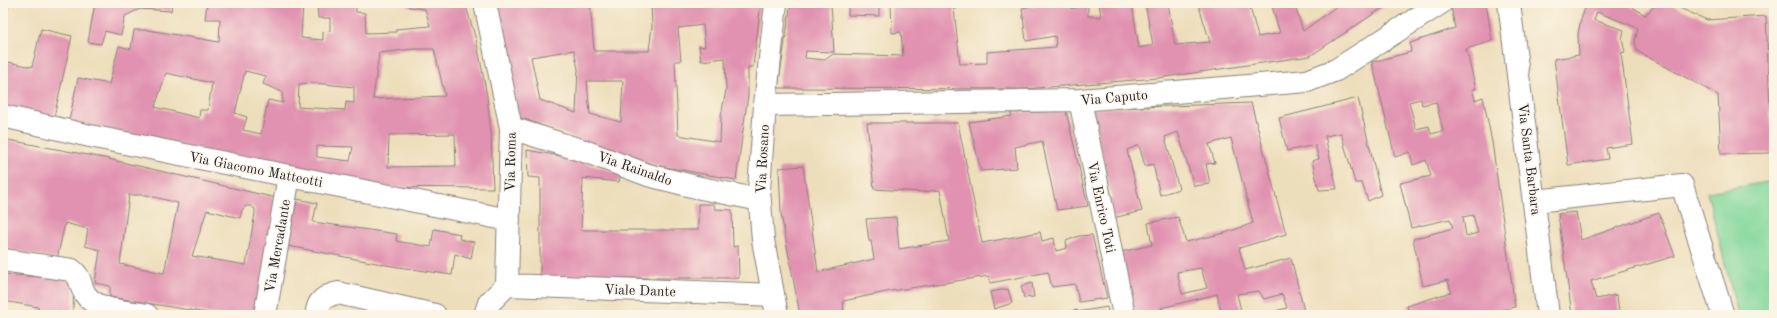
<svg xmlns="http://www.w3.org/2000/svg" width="1777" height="318" viewBox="0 0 1777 318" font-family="'Old Standard TT',serif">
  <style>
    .green { fill: #80d79a; stroke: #517c6a }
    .building { fill: #e192b0; fill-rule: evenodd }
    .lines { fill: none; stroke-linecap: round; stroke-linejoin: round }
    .minor-casing { stroke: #88807b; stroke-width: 24 }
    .minor { stroke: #fff; stroke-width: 22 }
    .labels { text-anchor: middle; stroke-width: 3; stroke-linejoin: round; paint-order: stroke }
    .street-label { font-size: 14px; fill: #22223b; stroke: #fcf5e5 }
  </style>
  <rect width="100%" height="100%" fill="#fcf5e5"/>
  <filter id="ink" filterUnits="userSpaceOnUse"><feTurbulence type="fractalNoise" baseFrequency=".025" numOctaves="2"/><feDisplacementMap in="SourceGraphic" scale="8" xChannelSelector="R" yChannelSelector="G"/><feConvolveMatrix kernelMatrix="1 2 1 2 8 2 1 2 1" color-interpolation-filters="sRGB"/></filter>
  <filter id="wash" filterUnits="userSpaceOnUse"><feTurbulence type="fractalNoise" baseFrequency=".012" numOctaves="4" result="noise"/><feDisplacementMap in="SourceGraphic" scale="16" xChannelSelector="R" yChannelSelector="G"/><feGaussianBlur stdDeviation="0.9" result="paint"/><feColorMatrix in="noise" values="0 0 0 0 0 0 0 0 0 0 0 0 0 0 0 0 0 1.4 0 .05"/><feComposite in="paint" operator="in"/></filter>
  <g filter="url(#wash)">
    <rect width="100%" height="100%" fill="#eddebb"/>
    <!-- green -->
    <path class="green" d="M 1774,181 L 1774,315 L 1738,315 L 1707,192 Z"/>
    <g id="blocks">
      <!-- building -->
      <path class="building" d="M 3,3 L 9,3 L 4,27 L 3,27 Z
        M 95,3 L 172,3 L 171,11 L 140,9 L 125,16 L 121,35 L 105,31 L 101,44 L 88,42 Z
        M 207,3 L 303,3 L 301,38 L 323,40 L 323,32 L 330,31 L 330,18 L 318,18 L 317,3 L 356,3 L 356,12 L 365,13 L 366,33 L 396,32 L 396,29 L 430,26 L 425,9 L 409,7 L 408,3 L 465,3 L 477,43 L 487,96 L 491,133 L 493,188 L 367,187 L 69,121 L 78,78 L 109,84 L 119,46 L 131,49 L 134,30 L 148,30 L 219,42 L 220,19 L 205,19 ZM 413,49 L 434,49 L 445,96 L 373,99 L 379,53 ZM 245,71 L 266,76 L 263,84 L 282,92 L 283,103 L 268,100 L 261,134 L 243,130 L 247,117 L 235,113 ZM 166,73 L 212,83 L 208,110 L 200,110 L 199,118 L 155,107 ZM 314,83 L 354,87 L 354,103 L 346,102 L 345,110 L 298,107 L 299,84 ZM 455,134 L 456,166 L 388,167 L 389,135 ZM 317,146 L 353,147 L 350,161 L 317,157 Z
        M 494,3 L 527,3 L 528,5 L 551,3 L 590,3 L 594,51 L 649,51 L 652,26 L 651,4 L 761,3 L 753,67 L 748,67 L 748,95 L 736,180 L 655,165 L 585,142 L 519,117 ZM 703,25 L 705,47 L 699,46 L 701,61 L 725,58 L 726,90 L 721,116 L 720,142 L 678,135 L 675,61 L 681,61 L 678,28 ZM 574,50 L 578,69 L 576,113 L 540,100 L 531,57 ZM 587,81 L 623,81 L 621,122 L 590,114 Z
        M 815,3 L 831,3 L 834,52 L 806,51 L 805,58 L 825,60 L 833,54 L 903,56 L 901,32 L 892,33 L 891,3 L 972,3 L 954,9 L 960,64 L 987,63 L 987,52 L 1056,47 L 1055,36 L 1026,41 L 1022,8 L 1044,3 L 1070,3 L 1071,9 L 1088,5 L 1088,16 L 1101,17 L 1099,3 L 1132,3 L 1139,48 L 1153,45 L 1145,3 L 1168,3 L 1175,45 L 1210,42 L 1198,3 L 1249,3 L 1258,37 L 1280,33 L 1271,3 L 1294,3 L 1303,31 L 1341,3 L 1390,3 L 1310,56 L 1158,78 L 1025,89 L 778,88 L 790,8 Z
        M 848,3 L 879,3 L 879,16 L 848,15 Z
        M 1454,3 L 1486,3 L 1492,41 L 1466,49 L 1476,89 L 1472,89 L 1475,100 L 1483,97 L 1492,142 L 1515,307 L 1479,315 L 1409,315 L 1407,306 L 1451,292 L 1448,280 L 1423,286 L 1413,239 L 1453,228 L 1450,219 L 1411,228 L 1400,183 L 1431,176 L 1426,160 L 1413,165 L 1410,152 L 1395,157 L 1372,62 L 1411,52 L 1410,43 L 1455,28 L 1451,6 ZM 1421,99 L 1422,105 L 1436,102 L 1443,131 L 1431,134 L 1429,126 L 1416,129 L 1409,102 ZM 1473,215 L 1478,233 L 1466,236 L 1463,217 Z
        M 1587,3 L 1626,3 L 1645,15 L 1658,3 L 1668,3 L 1707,20 L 1766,16 L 1772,153 L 1721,154 L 1718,95 L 1637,51 L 1635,42 L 1638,28 L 1597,12 L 1594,20 L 1624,30 L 1622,39 L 1625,52 L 1621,53 L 1633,144 L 1606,148 L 1608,159 L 1568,165 L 1554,59 L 1579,55 L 1578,34 L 1581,19 Z
        M 41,29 L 72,36 L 54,117 L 3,106 L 3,61 L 32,67 Z
        M 1358,98 L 1381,195 L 1368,201 L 1362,183 L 1355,183 L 1341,133 L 1325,136 L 1337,189 L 1319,190 L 1312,161 L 1319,159 L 1315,145 L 1287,151 L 1279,118 Z
        M 1251,103 L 1286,234 L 1239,248 L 1245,270 L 1291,258 L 1305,315 L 1260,315 L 1287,308 L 1282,294 L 1264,299 L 1259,291 L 1237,294 L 1242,315 L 1222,315 L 1217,294 L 1161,308 L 1163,315 L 1134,315 L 1120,252 L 1152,245 L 1148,223 L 1178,217 L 1186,242 L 1225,233 L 1253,223 L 1231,138 L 1209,144 L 1215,163 L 1206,164 L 1210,184 L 1194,186 L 1178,132 L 1165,137 L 1179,189 L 1160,195 L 1153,164 L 1145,166 L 1139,145 L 1127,150 L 1142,211 L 1113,218 L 1108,200 L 1112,199 L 1102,154 L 1087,109 ZM 1201,268 L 1207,288 L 1182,294 L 1177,272 Z
        M 1066,111 L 1088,206 L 1057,210 L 1042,141 L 1015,147 L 1017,168 L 981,171 L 969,122 L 1012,116 L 1010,113 Z
        M 867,123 L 958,123 L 982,243 L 1040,232 L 1042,241 L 1054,238 L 1056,251 L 1067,248 L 1066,241 L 1079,236 L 1092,235 L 1107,298 L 1079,302 L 1075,284 L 1052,287 L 1048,272 L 990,283 L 989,276 L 891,291 L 843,301 L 844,315 L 800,315 L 781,214 L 779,168 L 803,166 L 818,272 L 874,259 L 871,241 L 869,241 L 866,219 L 896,217 L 899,249 L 949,241 L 940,190 L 922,192 L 874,189 Z
        M 3,139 L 104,158 L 276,198 L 256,315 L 220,315 L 110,297 L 110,286 L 95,283 L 100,250 L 85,246 L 88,229 L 65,223 L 57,259 L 3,248 ZM 129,195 L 146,195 L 178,203 L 164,273 L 120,264 ZM 246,206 L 251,206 L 255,209 L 255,213 L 246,265 L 192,256 L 207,210 L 240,218 L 242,210 Z
        M 527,150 L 566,157 L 621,174 L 619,182 L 583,178 L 581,230 L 698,230 L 698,204 L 714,204 L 715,209 L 732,210 L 733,247 L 738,246 L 739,278 L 540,278 L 540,178 L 528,177 Z
        M 297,199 L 317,203 L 313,222 L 397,234 L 396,241 L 431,247 L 434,229 L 460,234 L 459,239 L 474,242 L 471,259 L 455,254 L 452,275 L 392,266 L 288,246 Z
        M 1576,212 L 1581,240 L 1659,213 L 1675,256 L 1591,281 L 1596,299 L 1617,295 L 1619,312 L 1628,311 L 1628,315 L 1572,315 L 1558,214 Z
        M 3,274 L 74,280 L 73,313 L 79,315 L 38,315 L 38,307 L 3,301 Z
        M 1032,283 L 1034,297 L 1024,298 L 1021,286 Z
        M 1008,289 L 1012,303 L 994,309 L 990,292 Z
        M 1107,307 L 1109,315 L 1054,315 L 1077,310 L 1077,312 Z"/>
    </g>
  </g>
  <g filter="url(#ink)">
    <use href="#blocks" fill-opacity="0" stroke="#88807b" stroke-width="1"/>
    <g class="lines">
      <!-- minor casing -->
      <g class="minor-casing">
        <path id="minor" d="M 776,3 L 765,105 L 759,190 L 763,240 L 777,315
          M 1509,3 L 1548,315
          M 1080,100 L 1124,315
          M 765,105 L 1080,100 L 1307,81 L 1336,70 L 1441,3
          M 3,116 L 90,136 L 509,220
          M 511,128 L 587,152 L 648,175 L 696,187 L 760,200
          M 1535,201 L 1682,185 L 1723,315
          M 3,260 L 72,270 C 82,278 79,284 85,294 C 97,312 128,311 147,315
          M 507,285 L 773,295
          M 265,315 L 289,176
          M 317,315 C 316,302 326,295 338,293 L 435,315
          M 485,315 L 489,303 L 507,285 L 511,128 L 485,3"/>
      </g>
      <!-- minor -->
      <use href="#minor" class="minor"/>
    </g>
  </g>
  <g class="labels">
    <!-- street labels -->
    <g class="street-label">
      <text transform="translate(1114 97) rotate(-5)" y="5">Via Caputo</text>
      <text transform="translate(762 159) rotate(-87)" y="5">Via Rosano</text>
      <text transform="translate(1530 159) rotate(83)" y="5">Via Santa Barbara</text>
      <text transform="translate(510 162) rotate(-89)" y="5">Via Roma</text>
      <text transform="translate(635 168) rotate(19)" y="5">Via Rainaldo</text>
      <text transform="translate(256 169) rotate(11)" y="5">Via Giacomo Matteotti</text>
      <text transform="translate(1102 207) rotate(78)" y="5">Via Enrico Toti</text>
      <text transform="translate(277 246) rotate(-80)" y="5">Via Mercadante</text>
      <text transform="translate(640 290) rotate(2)" y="5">Viale Dante</text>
    </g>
  </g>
  <!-- margin -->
  <rect width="1777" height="318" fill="none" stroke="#fcf5e5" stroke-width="16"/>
</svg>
